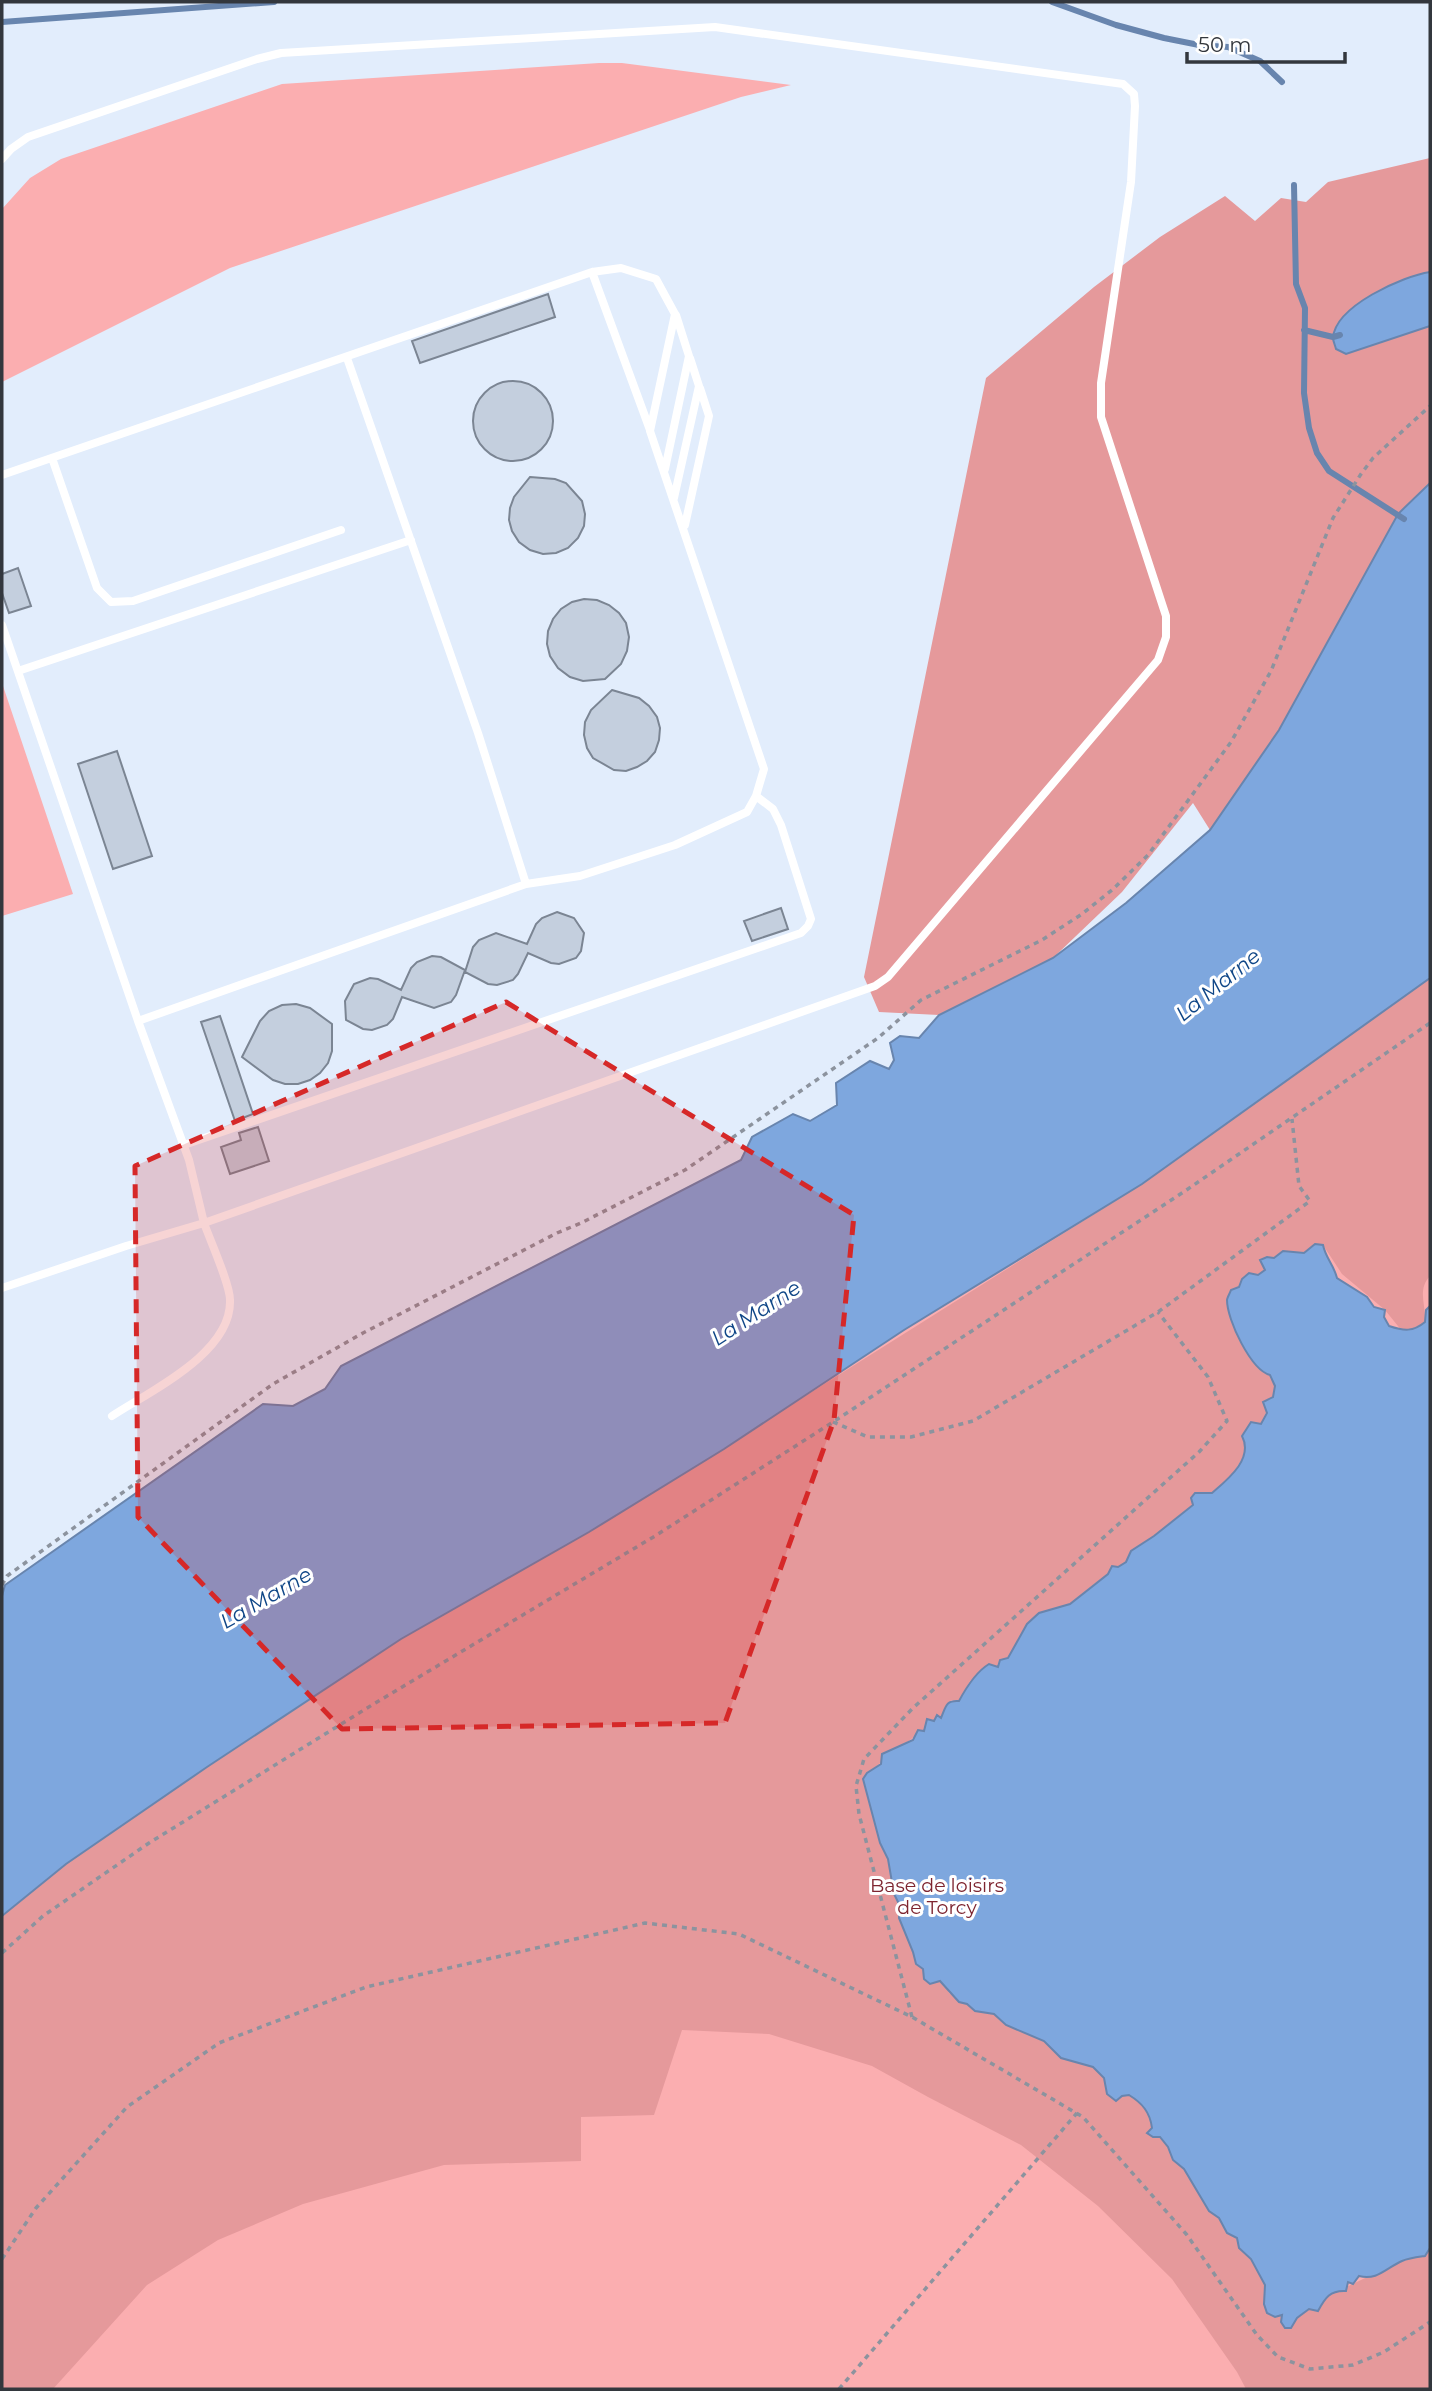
<svg xmlns="http://www.w3.org/2000/svg" width="1432" height="2391" viewBox="0 0 1432 2391" font-family="Montserrat,sans-serif">
  <style>
    .green { fill: #fbaeb0 }
    .forest { fill: #e5999b }
    .water { fill: #7ea7de; stroke: #6885ae; stroke-width: 2 }
    .lines { fill: none; stroke-linecap: round; stroke-linejoin: round }
    .stream { stroke: #6885ae; stroke-width: 6 }
    .building { fill: #c4cfde; stroke: #7b8593; stroke-width: 2 }
    .path { stroke: #8c939e; stroke-width: 3.5; stroke-dasharray: 5 5; stroke-linecap: butt }
    .lane { stroke: #fff; stroke-width: 8 }
    .marked { fill: #d62828; fill-opacity: 0.2; stroke: #d62828; stroke-width: 5; stroke-dasharray: 14 9; stroke-linejoin: round }
    .labels { text-anchor: middle; stroke-width: 6; stroke-linejoin: round; paint-order: stroke }
    .park-label { font-size: 19px; fill: #7e2530; stroke: #fff }
    .water-label { font-size: 21px; font-style: italic; fill: #0f4687; stroke: #fff }
  </style>
  <rect width="100%" height="100%" fill="#e2edfc"/>
  <!-- green -->
  <path class="green" d="M 599,63 L 622,63 L 791,85 L 741,97 L 230,268 L 2,382 L 2,209 L 30,178 L 61,159 L 282,84 Z
    M 2,683 L 73,894 L 2,916 Z
    M 1430,978 L 1430,2389 L 2,2389 L 2,1916 L 207,1767 L 401,1639 L 589,1532 L 724,1449 L 904,1330 L 1142,1184 Z"/>
  <!-- forest -->
  <path class="forest" d="M 1430,158 L 1430,483 L 1398,514 L 1279,730 L 1210,830 L 1193,803 L 1122,892 L 1053,958 L 939,1015 L 879,1012 L 864,977 L 986,378 L 1094,287 L 1160,237 L 1225,196 L 1255,221 L 1281,198 L 1306,202 L 1328,182 Z
    M 1430,978 L 1430,1276 C 1417,1290 1426,1304 1425,1322 L 1416,1330 L 1402,1331 L 1385,1310 L 1342,1274 L 1323,1245 L 1315,1244 L 1304,1253 L 1283,1251 L 1274,1258 L 1260,1260 L 1265,1270 L 1258,1275 L 1249,1273 L 1242,1279 L 1233,1324 L 1250,1357 L 1270,1374 L 1275,1386 L 1273,1397 L 1261,1424 L 1246,1444 L 1243,1457 L 1232,1475 L 1212,1494 L 1192,1498 L 1193,1505 L 1154,1536 L 1131,1551 L 1126,1562 L 1094,1584 L 1070,1604 L 1039,1613 L 1027,1624 L 1008,1658 L 998,1667 L 970,1681 L 959,1701 L 951,1700 L 941,1719 C 933,1721 867,1772 863,1779 L 880,1843 L 888,1859 L 894,1894 L 900,1906 L 899,1918 L 913,1952 L 916,1964 L 923,1969 L 930,1984 L 940,1981 L 945,1984 L 949,1993 L 967,2004 L 975,2011 L 994,2014 L 1006,2025 L 1044,2041 L 1061,2058 L 1093,2067 L 1103,2078 L 1107,2087 L 1122,2096 L 1129,2095 C 1142,2103 1150,2112 1152,2128 L 1148,2133 L 1160,2137 L 1168,2147 L 1173,2160 L 1184,2169 L 1209,2211 L 1219,2218 L 1227,2233 L 1237,2238 L 1239,2248 L 1251,2259 L 1265,2285 L 1264,2304 L 1338,2291 L 1430,2247 L 1430,2389 L 1246,2389 L 1237,2372 L 1172,2279 L 1098,2206 L 1021,2145 L 928,2097 L 872,2066 L 769,2034 L 682,2030 L 654,2115 L 581,2117 L 581,2161 L 444,2165 L 303,2204 L 218,2240 L 147,2285 L 53,2389 L 2,2389 L 2,1916 L 66,1864 L 207,1767 L 401,1639 L 589,1532 L 1142,1184 Z"/>
  <!-- water -->
  <path class="water" d="M 1430,272 L 1430,326 L 1346,354 L 1336,349 C 1335,345 1333,341 1333,338 C 1335,306 1403,276 1430,272 Z
    M 1430,483 L 1430,978 L 1142,1184 L 904,1330 L 724,1449 L 589,1532 L 401,1639 L 207,1767 L 66,1864 L 2,1916 L 2,1596 L 5,1585 L 263,1404 L 293,1406 L 325,1389 L 341,1366 L 741,1160 L 752,1137 L 793,1114 L 810,1121 L 837,1105 L 836,1083 L 870,1061 L 889,1069 L 894,1060 L 890,1043 L 900,1036 L 919,1038 L 939,1015 L 1053,958 L 1126,903 L 1210,830 L 1279,730 L 1398,514 Z
    M 1315,1244 L 1323,1245 C 1326,1259 1333,1263 1337,1278 L 1367,1297 L 1374,1307 L 1385,1310 L 1384,1317 L 1389,1326 C 1404,1331 1413,1332 1425,1322 L 1426,1310 L 1430,1306 L 1430,2248 L 1425,2256 C 1418,2257 1409,2258 1402,2261 C 1386,2268 1377,2281 1359,2276 L 1353,2284 L 1348,2282 L 1346,2291 C 1330,2290 1325,2298 1318,2311 L 1309,2309 L 1297,2318 L 1291,2328 L 1285,2328 L 1281,2322 L 1282,2315 L 1275,2317 L 1267,2313 L 1264,2304 L 1265,2285 L 1251,2259 L 1239,2248 L 1237,2238 L 1227,2233 L 1219,2218 L 1209,2211 L 1184,2169 L 1173,2160 L 1168,2147 L 1160,2137 L 1153,2137 L 1147,2133 L 1152,2128 C 1150,2112 1142,2103 1129,2095 L 1122,2096 L 1116,2101 L 1107,2094 L 1104,2078 L 1093,2067 L 1061,2058 L 1044,2041 L 1006,2025 L 994,2014 L 975,2011 L 967,2004 L 959,2002 L 940,1981 L 930,1984 L 924,1979 L 923,1969 L 916,1964 L 913,1952 L 899,1918 L 900,1906 L 894,1894 L 888,1859 L 880,1843 L 863,1779 L 867,1773 L 881,1764 L 882,1754 L 913,1740 L 918,1730 L 924,1731 L 927,1719 L 934,1721 L 937,1715 L 941,1718 C 946,1706 946,1700 959,1701 C 967,1686 976,1672 989,1664 L 998,1667 L 1000,1660 L 1008,1658 L 1027,1624 L 1039,1613 L 1070,1604 L 1108,1574 L 1112,1566 L 1118,1567 L 1126,1562 L 1131,1551 L 1154,1536 L 1193,1505 L 1191,1498 L 1195,1493 L 1212,1493 C 1227,1480 1254,1459 1242,1436 L 1251,1422 L 1261,1424 L 1267,1413 L 1263,1402 L 1273,1397 L 1275,1386 L 1270,1375 C 1251,1370 1227,1320 1227,1300 C 1227,1298 1230,1293 1231,1290 L 1239,1287 L 1242,1279 L 1249,1273 L 1258,1275 L 1265,1270 L 1260,1260 L 1267,1257 L 1274,1258 L 1283,1251 L 1304,1253 Z"/>
  <g class="lines">
    <!-- stream -->
    <path class="stream" d="M 1052,2 L 1116,25 L 1164,38 L 1199,45 L 1228,47 L 1260,61 L 1282,82
      M 2,22 L 274,2
      M 1294,185 L 1296,284 L 1305,308 L 1304,393 L 1309,428 L 1317,453 L 1329,471 L 1404,519
      M 1304,330 L 1333,337 L 1340,335"/>
  </g>
  <!-- building -->
  <path class="building" d="M 548,294 L 555,317 L 420,363 L 412,341 Z
    M473 421a40 40 0 1 1 80 0a40 40 0 1 1-80 0Z
    M 530,477 L 555,479 L 566,483 L 582,501 L 585,514 L 584,526 L 578,538 L 568,548 L 556,553 L 543,554 L 530,550 L 519,542 L 512,531 L 509,520 L 510,508 L 514,497 Z
    M 18,568 L 31,606 L 9,613 L 2,593 L 2,574 Z
    M 584,599 L 597,600 L 609,605 L 619,613 L 626,623 L 629,637 L 627,651 L 621,664 L 605,679 L 583,681 L 570,677 L 558,668 L 550,656 L 547,644 L 548,631 L 553,619 L 561,609 L 572,602 Z
    M 612,690 L 639,698 L 649,706 L 657,717 L 660,728 L 659,740 L 655,752 L 647,761 L 637,767 L 626,771 L 614,770 L 593,758 L 587,748 L 584,735 L 585,722 L 591,710 Z
    M 117,751 L 152,856 L 113,869 L 78,764 Z
    M 781,908 L 788,929 L 752,941 L 744,921 Z
    M 557,912 L 574,918 L 584,933 L 581,951 L 576,958 L 559,964 L 551,963 L 528,953 L 518,974 L 513,980 L 497,985 L 488,984 L 465,972 L 473,947 L 479,940 L 496,933 L 527,944 L 536,924 L 542,918 Z
    M 432,956 L 441,957 L 465,970 L 456,995 L 451,1002 L 434,1008 L 402,997 L 393,1019 L 387,1025 L 372,1030 L 363,1029 L 346,1020 L 345,1001 L 354,984 L 370,978 L 378,979 L 401,990 L 411,968 L 417,962 Z
    M 296,1004 L 310,1008 L 332,1024 L 332,1051 L 328,1063 L 320,1073 L 310,1080 L 298,1084 L 285,1084 L 273,1080 L 242,1057 L 260,1021 L 269,1011 L 282,1005 Z
    M 220,1016 L 253,1114 L 235,1121 L 201,1022 Z
    M 258,1127 L 269,1161 L 230,1174 L 221,1147 L 241,1140 L 239,1133 Z"/>
  <g class="lines">
    <!-- path -->
    <path class="path" d="M 833,1422 L 868,1437 L 911,1437 L 973,1421 L 1158,1312 L 1310,1201 L 1299,1186 L 1292,1119
      M 2,1585 L 7,1576 L 273,1384 L 363,1333 L 557,1233 L 581,1223 L 685,1170 L 878,1038 L 921,1000 L 1042,940 L 1082,914 L 1112,890 L 1148,855 L 1231,742 L 1271,671 L 1333,518 L 1361,474 L 1373,458 L 1430,406
      M 2,1953 L 43,1916 L 149,1843 L 372,1705 L 655,1536 L 833,1422 L 1185,1191 L 1430,1023
      M 912,2017 L 859,1814 L 856,1786 L 864,1759 L 913,1708 L 1199,1452 L 1227,1421 L 1208,1377 L 1158,1312
      M 2,2259 L 36,2208 L 127,2107 L 219,2043 L 366,1987 L 645,1923 L 739,1934 L 912,2017 L 1083,2117 L 1187,2235 L 1257,2335 L 1278,2357 L 1310,2369 L 1353,2365 L 1384,2352 L 1430,2322
      M 839,2389 L 1077,2113"/>
    <!-- lane -->
    <path class="lane" d="M 2,159 L 11,149 L 28,137 L 257,59 L 281,53 L 715,27 L 1123,84 L 1134,94 L 1135,106 L 1131,182 L 1101,383 L 1101,417 L 1166,616 L 1166,637 L 1158,660 L 888,977 L 875,986 L 204,1223 C 210,1240 230,1284 230,1300 C 232,1353 150,1391 112,1416
      M 592,272 L 650,430
      M 52,458 L 97,588 L 111,602 L 133,601 L 341,530
      M 665,469 L 689,356 L 676,315
      M 2,475 L 592,272 L 621,268 L 656,279 L 675,314 L 650,431 L 764,769 L 756,796 L 747,812 L 675,845 L 580,876 L 526,884 L 478,733 L 347,358
      M 674,498 L 699,386 L 690,358
      M 685,525 L 709,416 L 700,388
      M 2,625 L 138,1021 L 526,884
      M 18,671 L 411,540
      M 184,1145 L 801,933 L 808,926 L 811,919 L 781,825 L 773,809 L 756,796
      M 2,1288 L 126,1246 L 204,1223 L 189,1160 L 138,1021"/>
  </g>
  <!-- marked area -->
  <path class="marked" d="M 506,1002 L 854,1215 L 834,1420 L 725,1723 L 342,1729 L 138,1517 L 135,1166 Z"/>
  <g class="labels">
    <!-- park labels -->
    <g class="park-label">
      <text x="937" y="1892">Base de loisirs<tspan x="937" dy="22">de Torcy</tspan></text>
    </g>
    <!-- water labels -->
    <g class="water-label">
      <text transform="translate(1218 985) rotate(-39)" y="7">La Marne</text>
      <text transform="translate(756 1313) rotate(-33)" y="7">La Marne</text>
      <text transform="translate(266 1598) rotate(-30)" y="7">La Marne</text>
    </g>
  </g>
  <!-- border -->
  <rect width="1432" height="2391" fill="none" stroke="#33373d" stroke-width="7"/>
  <!-- scale -->
  <path d="M1187 52v10h158v-10" fill="none" stroke="#33373d" stroke-width="3.5"/>
  <text x="1198" y="52" font-size="21" fill="#33373d" stroke="#ffffff" stroke-width="5" paint-order="stroke">50 m</text>
</svg>
